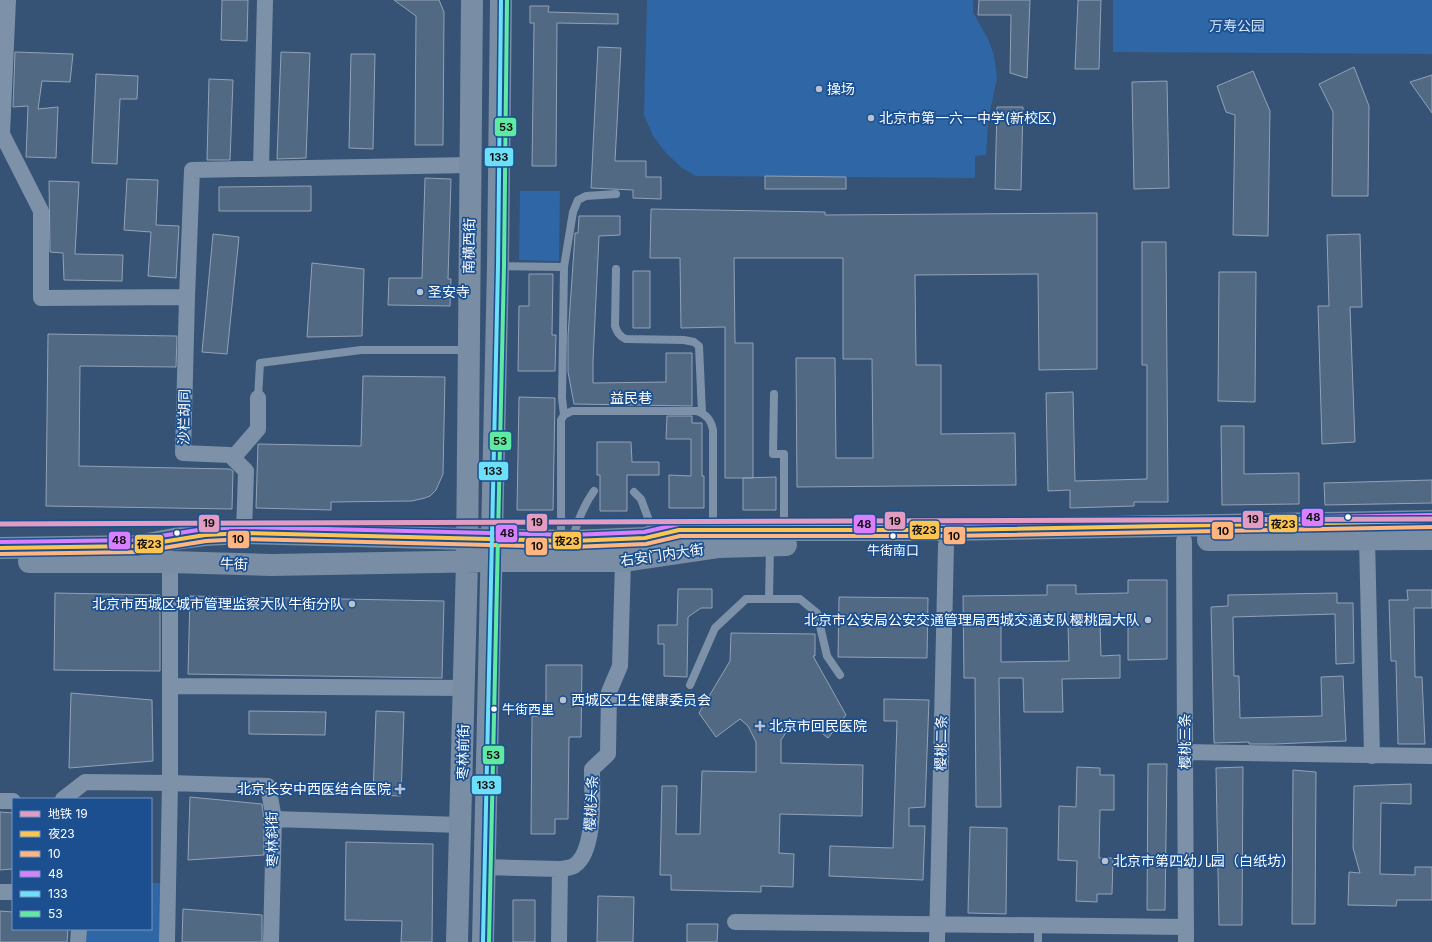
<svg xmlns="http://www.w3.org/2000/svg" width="1432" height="942" viewBox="0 0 1432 942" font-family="Inter,'Noto Sans SC',sans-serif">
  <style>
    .green { fill: #2f66a5 }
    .building { fill: #526984; stroke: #92a2b6; fill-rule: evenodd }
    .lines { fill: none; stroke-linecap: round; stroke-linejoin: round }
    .service { stroke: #7d92a8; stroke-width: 8 }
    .minor { stroke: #7d92a8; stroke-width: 16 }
    .secondary { stroke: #798da4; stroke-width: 22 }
    .bus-1-casing { stroke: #1b4f8f; stroke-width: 7 }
    .bus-2-casing { stroke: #1b4f8f; stroke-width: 7 }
    .bus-3-casing { stroke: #1b4f8f; stroke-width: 7 }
    .bus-4-casing { stroke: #1b4f8f; stroke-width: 7 }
    .bus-5-casing { stroke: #1b4f8f; stroke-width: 7 }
    .bus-1 { stroke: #fcc553; stroke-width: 4 }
    .bus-2 { stroke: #ffb580; stroke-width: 4 }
    .bus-3 { stroke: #d880ff; stroke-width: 4 }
    .bus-4 { stroke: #6ddff8; stroke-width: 4 }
    .bus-5 { stroke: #60e9a3; stroke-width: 4 }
    .metro-1-casing { stroke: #1b4f8f; stroke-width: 8 }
    .metro-1 { stroke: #e39cc1; stroke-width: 5 }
    .poi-dot { fill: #b9c2ce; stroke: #1b4f8f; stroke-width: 1.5 }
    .bus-dot { fill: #fff; stroke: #1b4f8f; stroke-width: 1.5 }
    .labels { text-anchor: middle; stroke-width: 3.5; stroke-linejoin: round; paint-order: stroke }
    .bus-label { font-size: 13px; fill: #fff; stroke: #1b4f8f }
    .park-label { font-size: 14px; fill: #cfe3fa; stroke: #1b4f8f }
    .poi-label { font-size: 14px; fill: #fff; stroke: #1b4f8f; text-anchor: start }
    .street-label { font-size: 14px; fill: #fff; stroke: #1b4f8f }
    .line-badge { stroke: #1b4f8f; stroke-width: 1.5 }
    .pale-badge-label { font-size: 11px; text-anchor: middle; font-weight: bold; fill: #111 }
  </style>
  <rect width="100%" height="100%" fill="#365274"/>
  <!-- green -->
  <path class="green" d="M 647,0 L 973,0 L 973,12 L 988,39 L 994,55 L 997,78 L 988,121 L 986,155 L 975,156 L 975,178 L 696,176 L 682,168 L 666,153 L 653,136 L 644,115 Z
    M 1113,0 L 1432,0 L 1432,54 L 1113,52 Z
    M 520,191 L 560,191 L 559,261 L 519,260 Z
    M 151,883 L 168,883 L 167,942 L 78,942 L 79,929 L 151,929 Z"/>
  <!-- building -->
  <path class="building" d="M 222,0 L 248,0 L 247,41 L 221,40 Z
    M 394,0 L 439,0 L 444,12 L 443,145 L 415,145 L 416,16 Z
    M 979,0 L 1030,0 L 1027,78 L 1010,73 L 1011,15 L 978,15 Z
    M 1078,0 L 1101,0 L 1099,69 L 1075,69 Z
    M 530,6 L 549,6 L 548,12 L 618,14 L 618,24 L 557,23 L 556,166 L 532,166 L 534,23 L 530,23 Z
    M 598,47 L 621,48 L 615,161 L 646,161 L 646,177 L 661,177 L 661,199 L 633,198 L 633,190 L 591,188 Z
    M 15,52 L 73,54 L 70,82 L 42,81 L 38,109 L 58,107 L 56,158 L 26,157 L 28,106 L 13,107 Z
    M 281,52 L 310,53 L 306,158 L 277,159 Z
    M 351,54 L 375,54 L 373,149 L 349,148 Z
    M 1354,67 L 1369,106 L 1368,196 L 1332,196 L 1333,112 L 1319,84 Z
    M 1253,71 L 1270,111 L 1268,236 L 1233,235 L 1235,115 L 1226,112 L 1217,86 Z
    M 96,74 L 138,76 L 137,99 L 120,99 L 117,164 L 92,163 Z
    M 1432,75 L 1432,113 L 1410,82 Z
    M 209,79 L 233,80 L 230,160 L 207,160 Z
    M 1167,81 L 1169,188 L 1134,189 L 1132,82 Z
    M 997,107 L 1023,107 L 1021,190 L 995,189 Z
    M 765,176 L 846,177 L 846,189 L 765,189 Z
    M 425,178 L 451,179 L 448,279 L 451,279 L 450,306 L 388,305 L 389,278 L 422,278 Z
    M 127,179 L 158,180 L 156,225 L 179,226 L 176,278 L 148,276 L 151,232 L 124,230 Z
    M 49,181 L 79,182 L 75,254 L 123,255 L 122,281 L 64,280 L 63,253 L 50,252 Z
    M 311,186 L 311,211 L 219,211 L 219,187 Z
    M 651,209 L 825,212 L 825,215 L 1097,213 L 1097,369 L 1039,370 L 1038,274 L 915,275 L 916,365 L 941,365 L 941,434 L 1015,433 L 1016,485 L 797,487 L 796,358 L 835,358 L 836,458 L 873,458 L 872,359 L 843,359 L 843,258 L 734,258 L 735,343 L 753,343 L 753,478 L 725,478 L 725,327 L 681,328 L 680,258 L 650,258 Z
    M 579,216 L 620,216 L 620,235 L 599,236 L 593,361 L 593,383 L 666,382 L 666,353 L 692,353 L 692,406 L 574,404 L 568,372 L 568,336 L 575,235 L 575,233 L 578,233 Z
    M 213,234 L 239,237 L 227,354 L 202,352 Z
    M 1360,234 L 1362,307 L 1350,307 L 1355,442 L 1322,444 L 1318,306 L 1329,306 L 1327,235 Z
    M 1142,242 L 1166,242 L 1168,502 L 1134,502 L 1134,506 L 1070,508 L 1070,490 L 1048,491 L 1046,393 L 1073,392 L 1075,481 L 1147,479 L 1147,365 L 1142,365 Z
    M 312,263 L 364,269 L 362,336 L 307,337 Z
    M 633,271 L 650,271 L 650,328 L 633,328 Z
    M 1219,272 L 1256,272 L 1255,402 L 1218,401 Z
    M 529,274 L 553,274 L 552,335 L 556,335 L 555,371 L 518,371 L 519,306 L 529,306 Z
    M 48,334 L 177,336 L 176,367 L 80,366 L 79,466 L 230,469 L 233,471 L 232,509 L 46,506 Z
    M 363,376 L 445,377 L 443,474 L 436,490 L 430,496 L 425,498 L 412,501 L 331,502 L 331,510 L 256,508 L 258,444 L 361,446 Z
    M 519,397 L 555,398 L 553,510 L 517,510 Z
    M 667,416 L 692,416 L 692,423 L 702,423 L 702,476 L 704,476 L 704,508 L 669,508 L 669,475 L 691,476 L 691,439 L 666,439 Z
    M 1221,426 L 1244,426 L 1244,474 L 1299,473 L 1299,504 L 1222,505 Z
    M 597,442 L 631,442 L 632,462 L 659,462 L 659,475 L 627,475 L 627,511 L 600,511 L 600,475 L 597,475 Z
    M 776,477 L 776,510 L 743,510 L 743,478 Z
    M 1432,480 L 1432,503 L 1325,505 L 1324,483 Z
    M 1128,580 L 1167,580 L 1167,659 L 1128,660 L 1128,623 L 1100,623 L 1101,656 L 1120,655 L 1120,678 L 1062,679 L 1063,712 L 1024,712 L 1023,678 L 999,678 L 1001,807 L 976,807 L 975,678 L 964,678 L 963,596 L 1047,595 L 1047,585 L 1076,585 L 1076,594 L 1128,593 ZM 1068,624 L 1069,661 L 1001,662 L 1001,625 Z
    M 678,589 L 712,589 L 712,608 L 701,608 L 688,617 L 687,677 L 664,676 L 664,644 L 658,644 L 658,625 L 677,625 Z
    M 1407,590 L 1432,590 L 1432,608 L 1414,608 L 1415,677 L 1422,677 L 1425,744 L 1398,744 L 1396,661 L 1391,661 L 1389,600 L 1408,600 Z
    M 55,593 L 160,595 L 160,671 L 54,670 Z
    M 1337,593 L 1337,603 L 1353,603 L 1354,663 L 1336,664 L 1335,614 L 1233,617 L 1234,676 L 1239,676 L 1240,718 L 1322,716 L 1321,677 L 1343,676 L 1346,741 L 1275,744 L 1249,744 L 1249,742 L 1214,743 L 1211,607 L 1228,606 L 1228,595 Z
    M 190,596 L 444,601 L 442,678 L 188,674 Z
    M 839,597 L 928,598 L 927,658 L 838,657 Z
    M 731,633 L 815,634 L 815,656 L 813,656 L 846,715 L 828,738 L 803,718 L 789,728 L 781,740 L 781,763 L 863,765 L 862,816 L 780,814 L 779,853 L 794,854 L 793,887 L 761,886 L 761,892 L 671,890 L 671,875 L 660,875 L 662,786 L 677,786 L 676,834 L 700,834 L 702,771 L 756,772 L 756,742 L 748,726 L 740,719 L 716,737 L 699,713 L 730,661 Z
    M 546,665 L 582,665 L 581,737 L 569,737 L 568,819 L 555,819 L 555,834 L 531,834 L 532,716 L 546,716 Z
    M 71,693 L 152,700 L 153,761 L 69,768 Z
    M 884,699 L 929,700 L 925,807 L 909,808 L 909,826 L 925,826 L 923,880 L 829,876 L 830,846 L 893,848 L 897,721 L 884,721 Z
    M 249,711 L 326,712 L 325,735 L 249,734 Z
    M 376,711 L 404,712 L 401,796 L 373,795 Z
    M 1148,764 L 1167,764 L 1165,910 L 1147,910 Z
    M 1077,767 L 1100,768 L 1100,775 L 1114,775 L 1114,810 L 1100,810 L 1099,858 L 1113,858 L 1112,894 L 1097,894 L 1097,902 L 1076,901 L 1077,861 L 1058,860 L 1059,806 L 1076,807 Z
    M 1243,767 L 1242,925 L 1219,925 L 1216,768 Z
    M 1293,770 L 1316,772 L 1315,924 L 1292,924 Z
    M 1411,784 L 1411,804 L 1381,803 L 1380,874 L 1415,875 L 1415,867 L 1432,867 L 1432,900 L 1397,900 L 1396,906 L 1348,905 L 1349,872 L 1360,873 L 1353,848 L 1354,786 Z
    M 190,797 L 262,804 L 264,820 L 264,855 L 188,860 Z
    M 0,812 L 13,813 L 13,869 L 0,870 Z
    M 970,827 L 1007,828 L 1006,914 L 968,913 Z
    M 346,842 L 433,844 L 432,942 L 401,942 L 402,921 L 345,920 Z
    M 598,896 L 634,897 L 633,942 L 597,942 Z
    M 513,900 L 535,900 L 535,942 L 513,942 Z
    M 183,909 L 262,915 L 262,942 L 182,942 Z
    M 0,911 L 13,912 L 13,929 L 68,929 L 67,942 L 0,942 Z
    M 687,924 L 718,924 L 717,942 L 687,942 Z"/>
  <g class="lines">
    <!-- service -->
    <path class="service" d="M 499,266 L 564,267
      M 616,269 L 615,326 C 617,332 619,336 626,339 L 684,340 L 694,342 L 699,346 L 702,413
      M 774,394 L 773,454 L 784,454 L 784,529
      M 258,398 L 260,363 L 361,350 L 468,350
      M 564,415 L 562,398 L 564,267 L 573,212 L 578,200 L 586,196 L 616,194
      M 634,492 L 641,499 L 654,534
      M 561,540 L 561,420 L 564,415 L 572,411 L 697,411 C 707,415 711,420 713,430 L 713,529
      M 572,540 C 577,523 583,506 594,491
      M 769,599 L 770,546
      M 690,685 L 715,628 L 746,599 L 800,599 L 817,613 L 827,656 L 840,675
      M 1038,942 L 1038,925"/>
    <!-- minor -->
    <path class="minor" d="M 8,0 L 2,134 L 41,211 L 41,298 L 187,297
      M 261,169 L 265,0
      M 233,458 L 258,429 L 258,398
      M 244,533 L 246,471 L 230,455 L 183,453 L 187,297 L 192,170 L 470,165
      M 1367,538 L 1372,756
      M 1184,541 L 1186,942
      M 170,686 L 464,688
      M 1185,752 L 1432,756
      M 63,799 L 85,782 L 170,783 L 170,562
      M 0,801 L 13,801
      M 274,819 L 461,825
      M 484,867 L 560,869
      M 0,892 L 13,892
      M 735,922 L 1186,927
      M 78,942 L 79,929
      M 167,942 L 170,783 L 268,786 L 274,819 L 271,942
      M 559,942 L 560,869 C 565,868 572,868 575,865 C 596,850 592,793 592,769 L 608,754 L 609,692 L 620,666 L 623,561
      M 937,942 L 946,545"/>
    <!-- secondary -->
    <path class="secondary" d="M 1208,540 L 1432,539
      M 0,548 L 137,546 L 174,539 L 205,535 L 244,533 L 467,539 L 572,541 L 645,538 L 679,530 L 946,530 L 1432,521
      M 29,562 L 170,562 L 272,565 L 492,561 L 623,561 L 718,547 L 786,545
      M 457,942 L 467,562 L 472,0
      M 483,942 L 498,266 L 501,0"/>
    <!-- bus-1 casing -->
    <g class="bus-1-casing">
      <path id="bus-1" d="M 0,548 L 137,546 L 205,535 L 244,533 L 572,541 L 645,538 L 679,530 L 946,530 L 1432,521"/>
    </g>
    <!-- bus-2 casing -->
    <g class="bus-2-casing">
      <path id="bus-2" d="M 0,554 L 138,552 L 206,541 L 244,539 L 572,547 L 646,544 L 680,536 L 946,536 L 1432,527"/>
    </g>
    <!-- bus-3 casing -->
    <g class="bus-3-casing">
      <path id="bus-3" d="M 0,542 L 136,540 L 204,529 L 244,527 L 572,535 L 644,532 L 679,524 L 946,524 L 1432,515"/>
    </g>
    <!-- bus-4 casing -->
    <g class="bus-4-casing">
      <path id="bus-4" d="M 483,942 L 498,266 L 501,0"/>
    </g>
    <!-- bus-5 casing -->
    <g class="bus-5-casing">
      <path id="bus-5" d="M 489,942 L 504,266 L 507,0"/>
    </g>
    <!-- bus-1 -->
    <use href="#bus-1" class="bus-1"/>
    <!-- bus-2 -->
    <use href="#bus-2" class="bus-2"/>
    <!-- bus-3 -->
    <use href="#bus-3" class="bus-3"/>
    <!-- bus-4 -->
    <use href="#bus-4" class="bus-4"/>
    <!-- bus-5 -->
    <use href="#bus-5" class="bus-5"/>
    <!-- metro-1 casing -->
    <g class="metro-1-casing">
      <path id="metro-1" d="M 0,524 L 1432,519"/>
    </g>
    <!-- metro-1 -->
    <use href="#metro-1" class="metro-1"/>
  </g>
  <!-- markers -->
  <g class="poi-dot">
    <circle cx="819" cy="89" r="4"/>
    <circle cx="871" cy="118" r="4"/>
    <circle cx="420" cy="292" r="4"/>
    <circle cx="352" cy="604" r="4"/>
    <circle cx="1148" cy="620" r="4"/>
    <circle cx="563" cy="700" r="4"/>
    <path d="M758 720h4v4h4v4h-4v4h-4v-4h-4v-4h4z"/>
    <path d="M398 783h4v4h4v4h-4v4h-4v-4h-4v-4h4z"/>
    <circle cx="1105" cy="861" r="4"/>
  </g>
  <g class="bus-dot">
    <circle cx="1348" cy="517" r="3.5"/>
    <circle cx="177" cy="533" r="3.5"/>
    <circle cx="893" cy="536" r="3.5"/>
    <circle cx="494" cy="709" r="3.5"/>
  </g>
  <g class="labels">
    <!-- bus labels -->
    <g class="bus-label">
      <text x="893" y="555">牛街南口</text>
      <text x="502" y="714" text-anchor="start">牛街西里</text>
    </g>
    <!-- park labels -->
    <g class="park-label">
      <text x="1237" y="31">万寿公园</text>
    </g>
    <!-- poi labels -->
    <g class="poi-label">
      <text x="827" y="94">操场</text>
      <text x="879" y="123">北京市第一六一中学(新校区)</text>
      <text x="428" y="297">圣安寺</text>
      <text x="344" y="609" text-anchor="end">北京市西城区城市管理监察大队牛街分队</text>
      <text x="1140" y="625" text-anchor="end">北京市公安局公安交通管理局西城交通支队樱桃园大队</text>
      <text x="571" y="705">西城区卫生健康委员会</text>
      <text x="769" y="731">北京市回民医院</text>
      <text x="391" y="794" text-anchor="end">北京长安中西医结合医院</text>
      <text x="1113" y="866">北京市第四幼儿园（白纸坊）</text>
    </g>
    <!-- street labels -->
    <g class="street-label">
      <text transform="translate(469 246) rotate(-89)" y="5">南横西街</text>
      <text x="631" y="403">益民巷</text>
      <text transform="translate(184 417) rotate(-89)" y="5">沙栏胡同</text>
      <text transform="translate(662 555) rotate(-8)" y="5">右安门内大街</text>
      <text transform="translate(234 564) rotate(2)" y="5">牛街</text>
      <text transform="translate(1185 741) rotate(-90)" y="5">樱桃三条</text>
      <text transform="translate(941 743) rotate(-89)" y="5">樱桃二条</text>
      <text transform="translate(463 752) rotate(-89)" y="5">枣林前街</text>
      <text transform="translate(591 803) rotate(-87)" y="5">樱桃头条</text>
      <text transform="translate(272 839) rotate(-91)" y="5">枣林斜街</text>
    </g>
  </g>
  <g class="line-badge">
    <rect x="494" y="117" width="23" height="20" rx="4" fill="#60e9a3"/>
    <rect x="484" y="147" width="30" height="20" rx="4" fill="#6ddff8"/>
    <rect x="489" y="431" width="23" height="20" rx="4" fill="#60e9a3"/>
    <rect x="478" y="461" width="31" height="20" rx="4" fill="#6ddff8"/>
    <rect x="1301" y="508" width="23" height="19" rx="4" fill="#d880ff"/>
    <rect x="1242" y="510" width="22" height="19" rx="4" fill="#e39cc1"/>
    <rect x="884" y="511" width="22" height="19" rx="4" fill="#e39cc1"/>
    <rect x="526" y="513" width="22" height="19" rx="4" fill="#e39cc1"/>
    <rect x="198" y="514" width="22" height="19" rx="4" fill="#e39cc1"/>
    <rect x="1268" y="514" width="30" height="19" rx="4" fill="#fcc553"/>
    <rect x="853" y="514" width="23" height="20" rx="4" fill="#d880ff"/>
    <rect x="909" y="520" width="31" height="20" rx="4" fill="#fcc553"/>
    <rect x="1211" y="521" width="23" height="19" rx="4" fill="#ffb580"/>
    <rect x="495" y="524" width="23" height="19" rx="4" fill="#d880ff"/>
    <rect x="943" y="526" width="23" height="19" rx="4" fill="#ffb580"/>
    <rect x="227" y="530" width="23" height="19" rx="4" fill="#ffb580"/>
    <rect x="108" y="531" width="23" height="19" rx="4" fill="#d880ff"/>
    <rect x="552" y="531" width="30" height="19" rx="4" fill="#fcc553"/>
    <rect x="134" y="534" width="30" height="20" rx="4" fill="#fcc553"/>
    <rect x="525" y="537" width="23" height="19" rx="4" fill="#ffb580"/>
    <rect x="482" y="745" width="23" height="20" rx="4" fill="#60e9a3"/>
    <rect x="471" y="775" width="31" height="20" rx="4" fill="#6ddff8"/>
  </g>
  <g class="pale-badge-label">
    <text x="506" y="131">53</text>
    <text x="499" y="161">133</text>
    <text x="500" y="445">53</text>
    <text x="493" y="475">133</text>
    <text x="1313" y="521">48</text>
    <text x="1253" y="523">19</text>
    <text x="895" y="525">19</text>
    <text x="537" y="526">19</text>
    <text x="209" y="527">19</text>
    <text x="1283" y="528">夜23</text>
    <text x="864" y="528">48</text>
    <text x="924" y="534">夜23</text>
    <text x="1223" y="535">10</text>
    <text x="507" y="537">48</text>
    <text x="954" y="540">10</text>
    <text x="238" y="543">10</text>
    <text x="119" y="544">48</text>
    <text x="567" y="545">夜23</text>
    <text x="149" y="548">夜23</text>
    <text x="537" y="550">10</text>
    <text x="493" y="759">53</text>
    <text x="486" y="789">133</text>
  </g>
  <!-- legend -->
  <rect x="12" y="798" width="140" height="132" fill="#1b4f8f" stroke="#7695bc"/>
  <rect x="20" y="811" width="20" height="6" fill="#e39cc1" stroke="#7695bc"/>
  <text x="48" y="818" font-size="12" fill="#ffffff">地铁 19</text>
  <rect x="20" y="831" width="20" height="6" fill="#fcc553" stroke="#7695bc"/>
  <text x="48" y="838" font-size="12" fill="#ffffff">夜23</text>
  <rect x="20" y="851" width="20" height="6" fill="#ffb580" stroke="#7695bc"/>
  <text x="48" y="858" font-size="12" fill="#ffffff">10</text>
  <rect x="20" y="871" width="20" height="6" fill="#d880ff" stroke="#7695bc"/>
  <text x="48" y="878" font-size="12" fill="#ffffff">48</text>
  <rect x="20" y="891" width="20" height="6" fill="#6ddff8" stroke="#7695bc"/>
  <text x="48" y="898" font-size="12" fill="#ffffff">133</text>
  <rect x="20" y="911" width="20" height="6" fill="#60e9a3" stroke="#7695bc"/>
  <text x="48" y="918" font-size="12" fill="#ffffff">53</text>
</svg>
